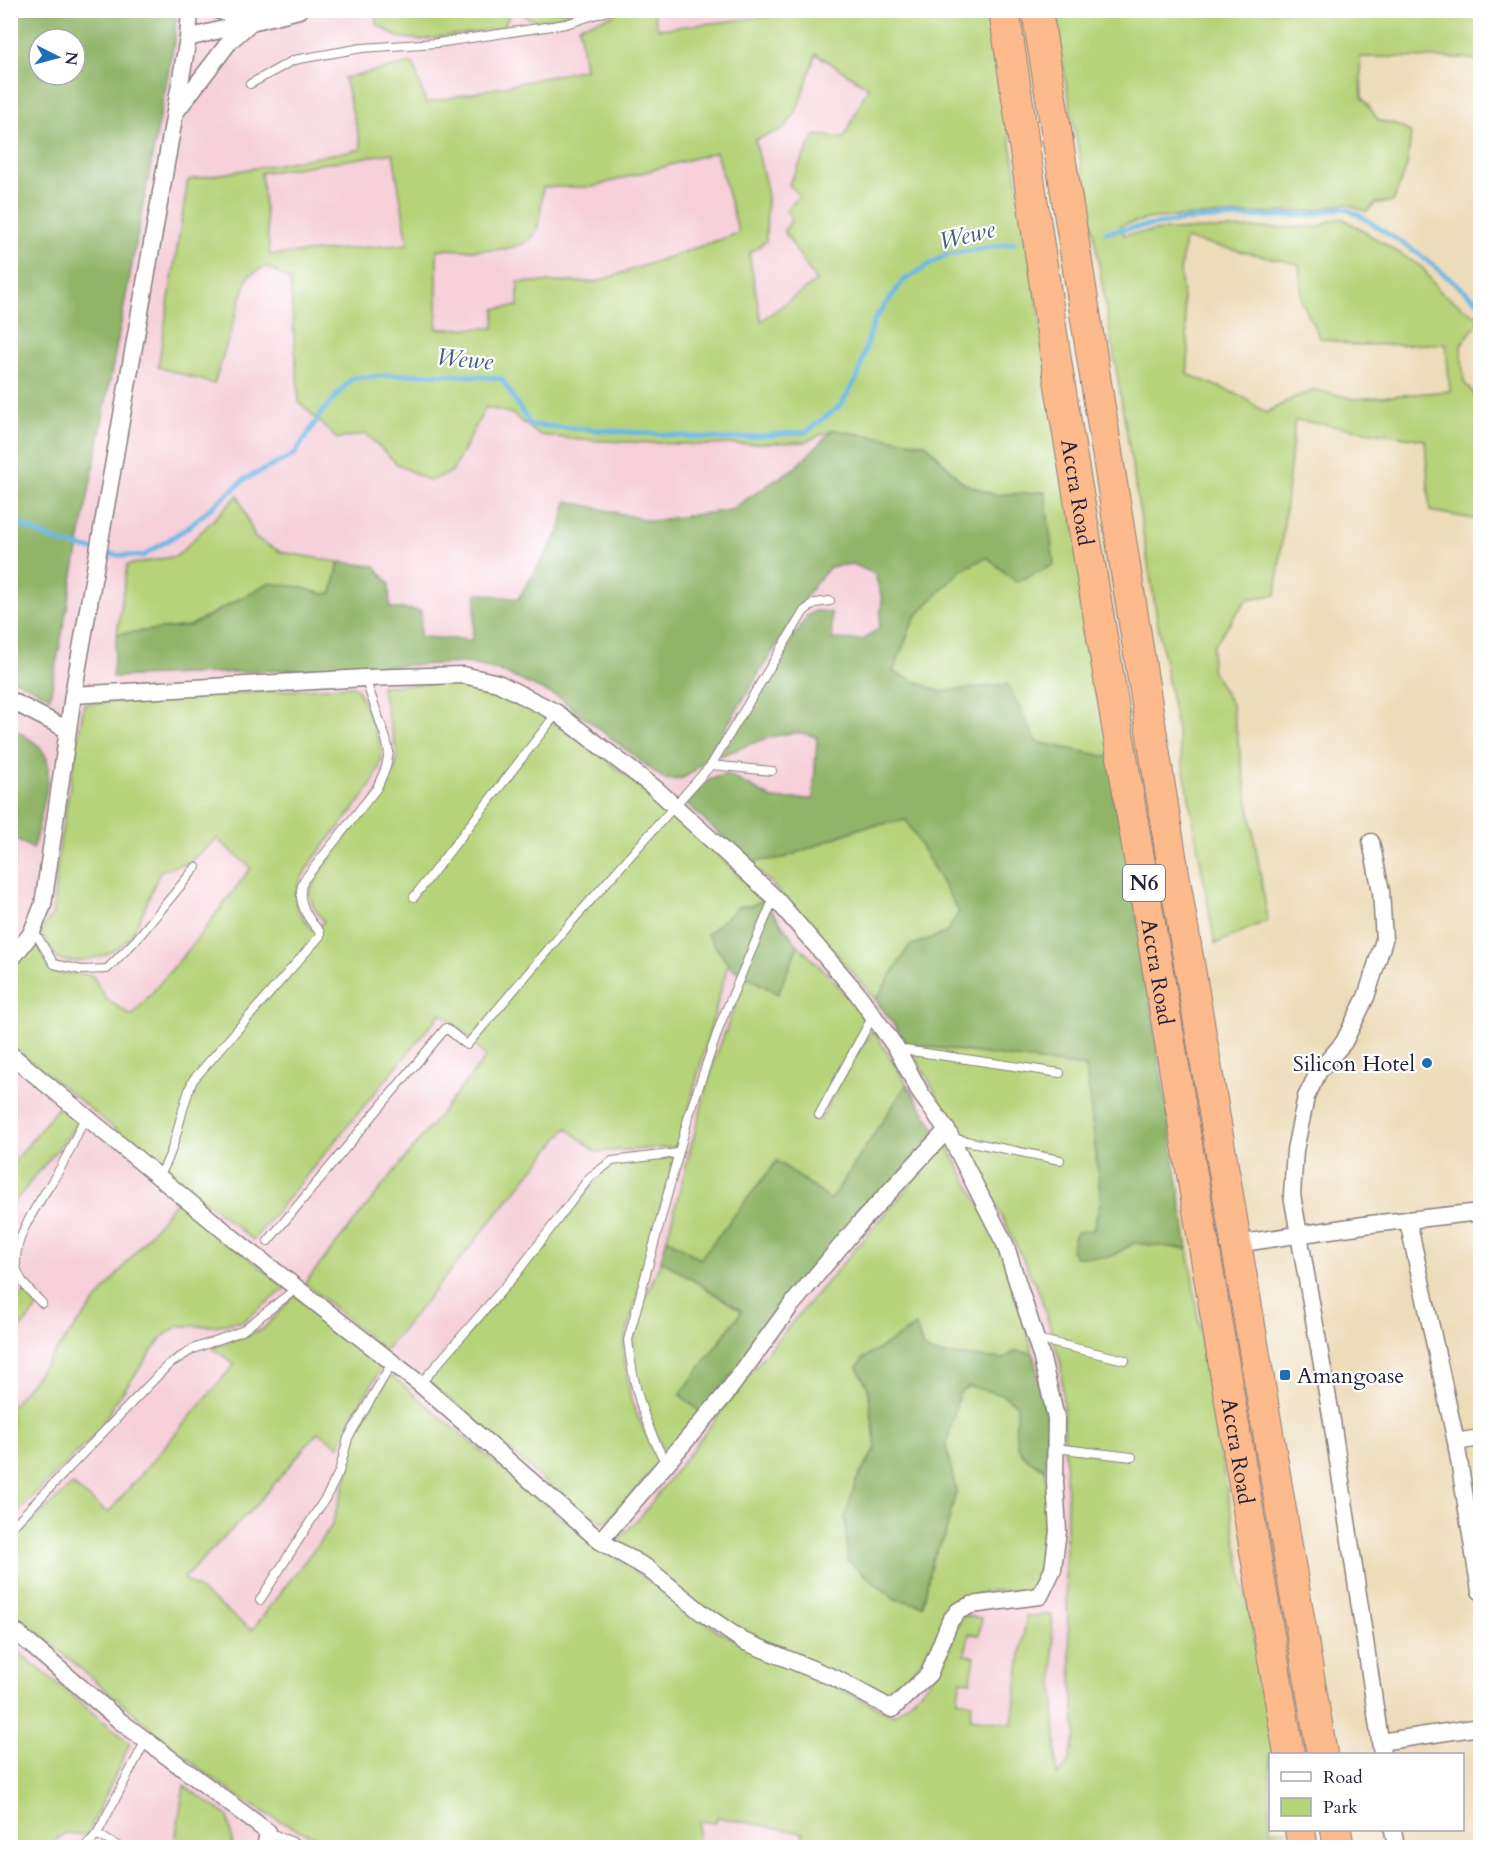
<svg xmlns="http://www.w3.org/2000/svg" width="1491" height="1858" viewBox="0 0 1491 1858" font-family="Cardo,serif">
  <style>
    .built { fill: #f6cfd9; fill-rule: evenodd }
    .green { fill: #b6d379; stroke: #6c7a5a; stroke-width: 1.5; fill-rule: evenodd }
    .forest { fill: #90b569; stroke: #596c52; stroke-width: 1.5; fill-rule: evenodd }
    .lines { fill: none; stroke-linecap: round; stroke-linejoin: round }
    .stream { stroke: #6bb7e5; stroke-width: 5 }
    .lane-casing { stroke: #887f7a; stroke-width: 10 }
    .street-casing { stroke: #887f7a; stroke-width: 19 }
    .highway-casing { stroke: #887f7a; stroke-width: 32 }
    .lane { stroke: #fff; stroke-width: 8 }
    .street { stroke: #fff; stroke-width: 16 }
    .highway { stroke: #fcba8d; stroke-width: 30 }
    .poi-dot { fill: #1f6fb2; stroke: #fff; stroke-width: 2 }
    .labels { text-anchor: middle; stroke-width: 4.5; stroke-linejoin: round; paint-order: stroke }
    .shield { fill: #fff; stroke: #646476; stroke-width: 1.5 }
    .shield-label { font-size: 21px; font-weight: bold; fill: #22223b }
    .street-label { font-size: 22px; fill: #22223b; stroke: #fff }
    .poi-label { font-size: 22px; fill: #22223b; stroke: #fff; text-anchor: end }
    .water-label { font-size: 24px; font-style: italic; fill: #3f5e7f; stroke: #fff }
  </style>
  <rect width="100%" height="100%" fill="#fff"/>
  <filter id="ink" filterUnits="userSpaceOnUse"><feTurbulence type="fractalNoise" baseFrequency=".0167" numOctaves="2"/><feDisplacementMap in="SourceGraphic" scale="12" xChannelSelector="R" yChannelSelector="G"/><feConvolveMatrix kernelMatrix="1 2 1 2 8 2 1 2 1" color-interpolation-filters="sRGB"/></filter>
  <filter id="wash" filterUnits="userSpaceOnUse"><feTurbulence type="fractalNoise" baseFrequency=".008" numOctaves="4" result="noise"/><feDisplacementMap in="SourceGraphic" scale="24" xChannelSelector="R" yChannelSelector="G"/><feGaussianBlur stdDeviation="1.35" result="paint"/><feColorMatrix in="noise" values="0 0 0 0 0 0 0 0 0 0 0 0 0 0 0 0 0 1.4 0 .05"/><feComposite in="paint" operator="in"/></filter>
  <g filter="url(#wash)">
    <rect width="100%" height="100%" fill="#eddcb9"/>
    <!-- built -->
    <path class="built" d="M 11,11 L 956,11 L 1264,1845 L 1290,1837 L 1292,1847 L 11,1848 ZM 39,39 L 75,39 L 75,75 L 39,75 Z"/>
    <!-- green -->
    <path class="green" d="M 375,11 L 375,10 L 511,11 L 503,28 L 420,40 L 397,37 L 377,24 Z
      M 520,11 L 601,11 C 590,13 578,12 568,14 C 550,18 534,28 520,11 Z
      M 619,11 L 653,11 L 658,29 L 819,11 L 989,11 L 1113,758 L 1036,742 L 1007,684 L 941,692 L 892,672 L 915,617 L 961,570 L 987,557 L 1044,492 L 994,495 L 963,483 L 926,444 L 833,430 L 804,442 L 706,445 L 580,440 L 539,435 L 512,414 L 486,407 L 452,472 L 429,481 L 397,464 L 366,434 L 337,439 L 299,402 L 290,280 L 266,266 L 248,276 L 214,384 L 158,367 L 188,180 L 362,149 L 344,78 L 413,63 L 426,103 L 585,69 L 579,26 L 612,16 ZM 816,54 L 868,87 L 844,138 L 815,135 L 789,184 L 799,196 L 786,211 L 792,219 L 784,231 L 816,281 L 761,321 L 749,254 L 766,241 L 767,190 L 755,140 L 785,128 L 796,112 ZM 716,152 L 739,233 L 596,282 L 518,282 L 518,306 L 495,309 L 494,328 L 437,329 L 437,249 C 461,249 522,257 535,234 C 541,221 541,201 543,187 L 592,187 ZM 393,153 L 408,244 L 270,255 L 261,173 Z
      M 1058,11 L 1480,11 L 1480,61 L 1464,58 L 1360,57 L 1362,97 L 1379,121 L 1393,123 L 1411,133 L 1407,166 L 1393,202 L 1376,203 L 1367,212 L 1346,204 L 1309,211 L 1153,218 L 1121,225 L 1124,235 L 1163,230 L 1320,227 L 1331,220 L 1344,219 L 1422,267 L 1439,291 L 1475,315 L 1480,315 L 1480,320 L 1461,345 L 1464,382 L 1477,398 L 1480,399 L 1480,520 L 1430,511 L 1425,440 L 1295,420 L 1276,595 L 1247,599 L 1213,646 L 1211,669 L 1232,705 L 1268,920 L 1215,944 L 1158,624 L 1093,228 L 1059,45 ZM 1185,239 L 1299,264 L 1302,302 L 1320,338 L 1352,345 L 1446,344 L 1450,391 L 1355,399 L 1315,390 L 1293,398 L 1266,413 L 1241,396 L 1187,374 L 1189,351 L 1180,271 Z
      M 238,495 L 255,538 L 281,552 L 339,562 L 332,593 L 322,594 L 300,587 L 242,597 L 190,626 L 117,634 L 127,565 L 177,556 Z
      M 471,682 C 505,689 535,710 564,730 C 637,779 702,837 763,900 L 707,934 L 728,964 L 678,1147 L 596,1152 L 567,1128 L 385,1351 L 305,1283 L 486,1057 L 466,1033 L 441,1013 L 253,1240 L 11,1045 L 10,969 L 35,940 C 56,987 49,969 92,975 L 107,1000 L 132,1016 L 190,948 L 251,868 L 217,839 L 189,862 L 160,871 C 152,889 137,932 124,943 C 107,958 77,965 57,959 L 40,931 L 52,916 L 60,842 L 84,704 L 353,686 L 357,689 C 362,699 382,745 382,754 C 379,804 284,866 297,907 C 300,915 307,923 312,930 L 324,922 L 313,906 L 309,893 L 320,871 L 395,770 L 397,753 L 381,686 Z
      M 906,820 L 959,912 L 946,933 L 909,946 L 876,1000 L 812,926 L 750,862 L 784,858 L 860,828 Z
      M 798,945 L 834,981 L 867,1021 L 813,1117 L 820,1121 L 837,1085 L 873,1030 L 907,1084 L 831,1200 L 777,1161 L 700,1260 L 667,1238 L 712,1067 L 746,976 L 778,994 Z
      M 908,1044 L 1086,1067 L 1101,1200 L 1093,1230 L 1075,1257 L 1110,1257 L 1134,1243 L 1188,1249 L 1209,1392 L 1275,1754 L 1270,1754 L 1270,1830 L 1289,1830 L 1290,1837 L 1255,1848 L 801,1848 L 803,1833 L 717,1817 L 716,1823 L 700,1821 L 696,1847 L 345,1847 C 259,1822 204,1773 137,1716 C 95,1681 53,1645 11,1610 L 11,1541 L 72,1485 L 108,1513 L 235,1364 L 212,1348 L 263,1329 L 295,1295 L 382,1368 L 355,1411 L 339,1446 L 318,1432 L 257,1504 L 184,1578 L 252,1630 L 331,1527 L 348,1474 L 350,1448 L 357,1427 L 391,1375 L 557,1515 L 718,1631 L 894,1715 C 914,1699 932,1682 945,1659 C 954,1645 951,1628 964,1616 L 982,1618 L 979,1635 L 969,1634 L 965,1655 L 975,1656 L 971,1681 L 961,1680 L 957,1700 L 972,1703 L 970,1718 L 1012,1724 L 1026,1616 L 1052,1615 L 1057,1777 L 1068,1763 L 1076,1735 L 1065,1577 L 1067,1503 L 1061,1364 L 1040,1294 L 977,1166 Z
      M 60,1105 L 81,1120 L 11,1206 L 11,1166 Z
      M 946,1143 L 997,1236 L 1033,1353 L 1015,1351 L 1004,1359 L 935,1354 L 923,1348 L 916,1327 L 857,1367 L 868,1388 L 876,1448 L 856,1481 L 848,1561 L 895,1599 L 923,1605 L 932,1559 L 945,1536 L 956,1491 L 946,1446 L 959,1393 L 969,1386 L 1003,1395 L 1018,1404 C 1015,1437 1010,1454 1045,1469 C 1047,1511 1056,1552 1035,1590 C 1016,1593 984,1586 968,1600 C 939,1624 914,1694 872,1692 L 737,1632 L 671,1585 L 617,1541 L 642,1515 L 766,1353 Z
      M 675,1155 L 623,1348 L 631,1401 L 659,1464 L 608,1520 L 600,1522 L 577,1509 L 428,1381 L 603,1172 L 620,1162 Z
      M 177,1200 L 286,1288 L 243,1321 L 213,1326 L 178,1326 L 162,1337 L 114,1404 L 99,1431 L 11,1518 L 11,1407 Z
      M 661,1260 L 742,1311 L 680,1395 L 701,1412 L 666,1455 C 648,1422 632,1387 633,1349 C 633,1320 651,1287 661,1260 Z
      M 25,1291 L 38,1307 L 11,1340 L 11,1308 Z
      M 11,1646 L 130,1743 L 87,1835 L 66,1833 L 46,1847 L 11,1847 Z
      M 184,1786 L 228,1816 L 233,1847 L 174,1847 Z"/>
    <!-- forest -->
    <path class="forest" d="M 10,11 L 176,11 L 175,37 L 50,697 L 11,678 ZM 39,39 L 75,39 L 75,75 L 39,75 Z
      M 833,430 L 926,444 L 963,483 L 994,495 L 1045,492 L 1054,565 L 1016,582 L 987,557 L 961,570 L 915,617 L 893,672 L 941,692 L 1007,684 L 1037,742 L 1113,758 L 1188,1249 L 1134,1243 L 1110,1257 L 1075,1257 L 1071,1250 L 1076,1232 L 1093,1230 L 1101,1200 L 1086,1067 L 908,1044 L 876,1000 L 909,946 L 946,933 L 959,912 L 906,820 L 860,828 L 784,858 L 750,862 L 685,802 L 710,779 L 727,774 L 773,799 L 813,799 L 817,738 C 790,723 749,746 719,756 L 807,616 L 815,611 L 831,612 L 832,639 L 863,640 L 879,628 L 882,599 L 875,574 L 853,564 L 830,567 L 811,589 L 707,758 C 694,771 685,783 664,779 L 558,697 L 500,671 L 467,663 L 112,677 L 117,634 L 190,626 L 269,583 L 300,587 L 322,594 L 332,593 L 339,562 L 375,566 L 389,584 L 390,608 L 421,611 L 420,637 L 472,640 L 477,593 L 518,599 L 560,531 L 567,501 L 651,521 L 730,510 L 796,467 Z
      M 11,727 C 23,735 40,743 46,757 C 54,775 37,829 33,849 L 11,836 Z
      M 763,900 L 798,945 L 778,994 L 731,968 L 707,934 L 739,906 L 751,906 Z
      M 907,1084 L 936,1131 L 701,1412 L 680,1395 L 742,1311 L 661,1260 L 667,1238 L 700,1259 L 777,1161 L 831,1200 Z
      M 916,1326 L 923,1348 L 935,1354 L 1004,1359 L 1015,1351 L 1033,1353 L 1048,1424 L 1045,1469 C 1010,1454 1015,1437 1017,1404 L 1003,1395 L 969,1386 L 959,1393 L 946,1446 L 956,1491 L 945,1536 L 932,1559 L 923,1605 L 895,1599 L 848,1561 L 845,1518 L 856,1481 L 876,1448 L 868,1388 L 857,1367 L 864,1358 Z"/>
    <g class="lines">
      <!-- stream -->
      <path class="stream" d="M 1106,232 L 1193,219 L 1309,215 L 1343,208 L 1357,214 L 1418,253 L 1476,300 L 1480,301
        M 10,520 L 58,542 L 116,555 L 143,556 L 187,528 L 245,479 L 294,455 L 322,412 L 352,378 C 403,373 451,372 502,379 L 530,425 L 726,439 L 806,432 L 841,405 L 858,376 L 874,320 L 903,281 L 945,255 L 1014,243"/>
    </g>
  </g>
  <g filter="url(#ink)">
    <g class="lines">
      <!-- lane casing -->
      <g class="lane-casing">
        <path id="lane" d="M 250,84 L 294,60 L 362,48 L 437,43 L 566,24 L 610,10
          M 711,765 L 772,771
          M 414,897 L 557,713
          M 33,929 L 54,964 L 81,970 L 107,969 L 136,940 L 196,867
          M 898,1049 L 1060,1073
          M 819,1115 L 873,1016
          M 951,1138 L 1060,1160
          M 159,1176 C 178,1147 179,1111 193,1080 L 320,936 L 320,932 C 306,917 295,899 304,880 L 377,788 L 386,767 L 389,752 L 386,739 L 365,678
          M 268,1241 L 446,1028 L 467,1045 L 575,918 L 711,765 L 804,611 L 815,603 L 830,601
          M 42,1303 C 31,1292 18,1281 16,1265 C 13,1232 47,1193 62,1165 C 71,1149 78,1132 86,1115
          M 1037,1339 L 1125,1360
          M 420,1384 L 516,1274 L 590,1177 L 612,1161 L 678,1153
          M 1055,1448 L 1132,1457
          M 666,1464 C 644,1422 633,1388 628,1340 L 689,1115 L 721,1022 L 774,898
          M 10,1529 L 168,1365 L 193,1349 L 242,1331 L 297,1288
          M 260,1600 L 328,1494 L 339,1472 L 348,1438 L 392,1363
          M 268,1832 L 307,1848
          M 84,1848 L 97,1834
          M 121,1848 L 97,1834 L 146,1740"/>
      </g>
      <!-- street casing -->
      <g class="street-casing">
        <path id="street" d="M 218,10 L 250,22
          M 188,38 L 299,10
          M 178,109 L 230,41 L 250,23
          M 10,700 L 68,730
          M 1371,842 L 1381,891 L 1384,940 L 1366,997 L 1344,1042 L 1319,1071 L 1306,1097 L 1295,1150 L 1292,1195 L 1332,1421 L 1382,1754
          M 10,961 L 31,934 L 43,905 L 73,695 L 188,38 L 190,10
          M 10,1054 L 239,1243 L 420,1384 L 600,1541 L 647,1568 L 701,1612 L 743,1641 L 837,1679 L 892,1709 L 929,1674 L 950,1621 L 958,1611 L 971,1605 L 1040,1596 L 1053,1569 L 1058,1531 L 1055,1482 L 1056,1418 L 1041,1355 L 1005,1244 L 947,1130 L 921,1094 L 897,1049 L 857,993 L 775,898 L 656,789 L 557,713 L 498,683 L 463,675 L 365,678 L 73,695
          M 1408,1221 L 1456,1442 L 1480,1591
          M 1229,1245 L 1371,1224 L 1480,1212
          M 1456,1442 L 1480,1438
          M 600,1541 L 725,1395 L 789,1308 L 860,1223 L 947,1130
          M 10,1627 L 120,1721 L 268,1832 L 265,1848
          M 1380,1742 L 1480,1727
          M 1393,1830 L 1396,1848"/>
      </g>
      <!-- highway casing -->
      <g class="highway-casing">
        <g id="highway">
          <path id="s1" d="M 1004,10 L 1059,380 L 1289,1754"/>
          <path d="M 1037,10 L 1171,856 L 1322,1754"/>
          <path d="M 1300,1830 L 1303,1848"/>
          <path d="M 1336,1830 L 1339,1848"/>
        </g>
      </g>
      <!-- lane -->
      <use href="#lane" class="lane"/>
      <!-- street -->
      <use href="#street" class="street"/>
      <!-- highway -->
      <use href="#highway" class="highway"/>
    </g>
  </g>
  <!-- markers -->
  <g class="poi-dot">
    <circle cx="1427" cy="1063" r="6"/>
    <rect x="1279" y="1369" width="12" height="12" rx="3"/>
  </g>
  <g class="labels">
    <!-- shield labels -->
    <rect class="shield" x="1123" y="865" width="42" height="36" rx="4.5"/>
    <g class="shield-label">
      <text x="1144" y="890">N6</text>
    </g>
    <!-- street labels -->
    <g class="street-label">
      <text dy="8" stroke="none"><textPath href="#s1" startOffset="488">Accra Road</textPath></text>
      <text dy="8" stroke="none"><textPath href="#s1" startOffset="974">Accra Road</textPath></text>
      <text dy="8" stroke="none"><textPath href="#s1" startOffset="1460">Accra Road</textPath></text>
    </g>
    <!-- poi labels -->
    <g class="poi-label">
      <text x="1415" y="1071">Silicon Hotel</text>
      <text x="1297" y="1383" text-anchor="start">Amangoase</text>
    </g>
    <!-- water labels -->
    <g class="water-label">
      <text transform="translate(967 235) rotate(-14)" y="8">Wewe</text>
      <text transform="translate(465 359) rotate(5)" y="8">Wewe</text>
    </g>
  </g>
  <!-- margin -->
  <rect width="1491" height="1858" fill="none" stroke="#fff" stroke-width="36"/>
  <!-- legend -->
  <rect x="1269" y="1753" width="195" height="78" fill="#ffffff" stroke="#a7a7b1" stroke-width="1.5"/>
  <rect x="1281" y="1772" width="30" height="9" fill="#ffffff" stroke="#a7a7b1" stroke-width="1.5"/>
  <text x="1323" y="1783" font-size="18" fill="#22223b">Road</text>
  <rect x="1281" y="1798" width="30" height="18" fill="#b6d379" stroke="#a7a7b1" stroke-width="1.5"/>
  <text x="1323" y="1813" font-size="18" fill="#22223b">Park</text>
  <!-- north arrow -->
  <g transform="translate(57 57) rotate(96)"><circle r="28" fill="#ffffff" stroke="#a7a7b1" stroke-width="1.5"/>
  <path d="M0-4.5L10 22L0 15L-10 22Z" fill="#1f6fb2"/>
  <text y="-9" font-size="16" font-weight="bold" text-anchor="middle" fill="#22223b">N</text>
  </g>
</svg>
